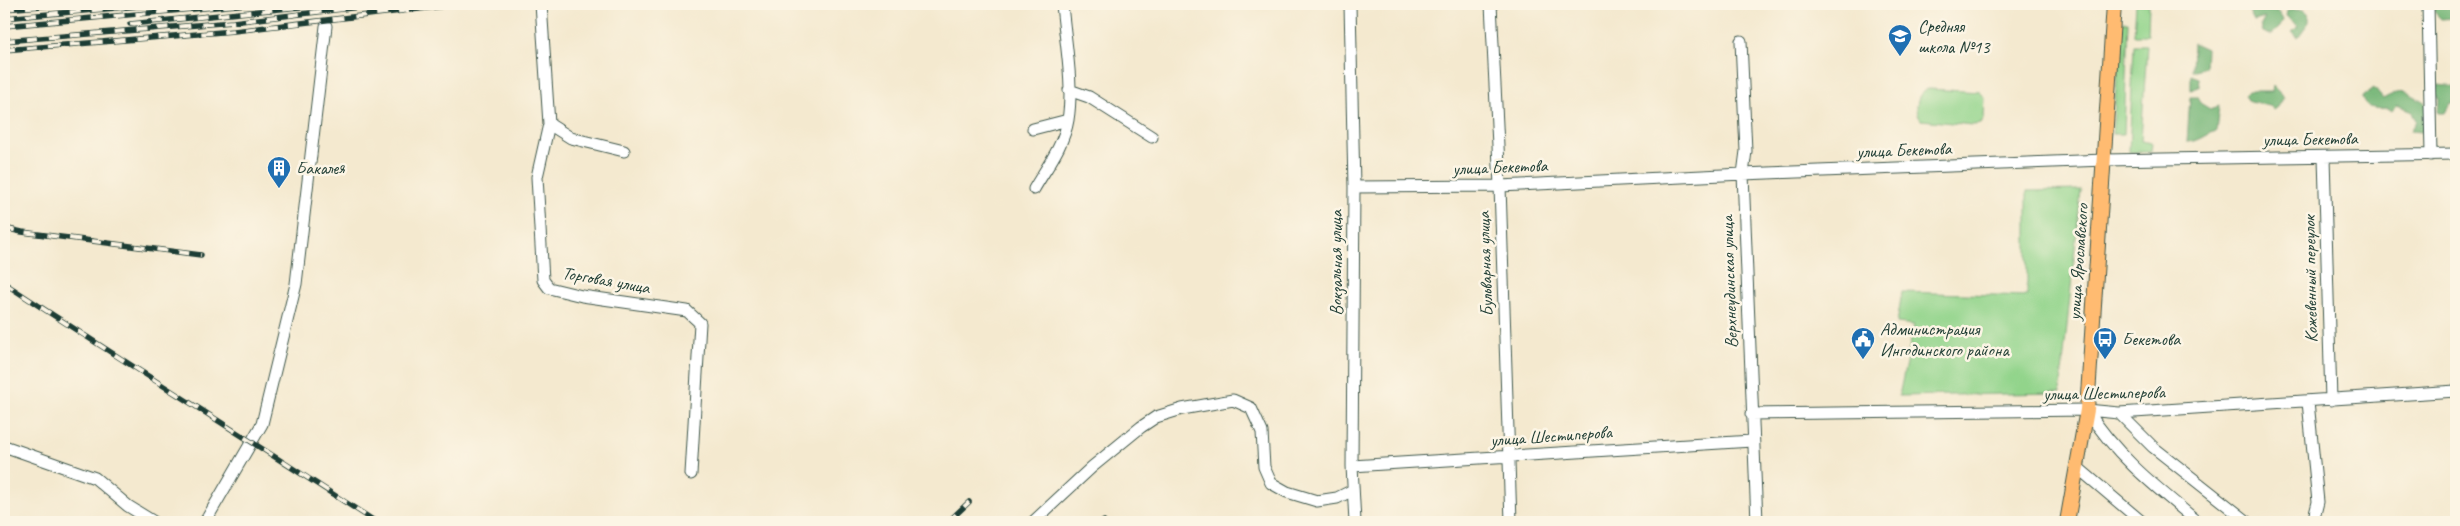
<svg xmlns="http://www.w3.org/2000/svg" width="2460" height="526" viewBox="0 0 2460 526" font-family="Caveat,sans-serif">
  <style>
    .green { fill: #92d48b; stroke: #588860 }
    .forest { fill: #75b677; stroke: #4a7a56 }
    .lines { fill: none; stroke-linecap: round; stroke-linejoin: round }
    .minor-casing { stroke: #3f574b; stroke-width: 13 }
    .major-casing { stroke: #3f574b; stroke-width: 16 }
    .minor { stroke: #fff; stroke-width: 11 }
    .major { stroke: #ffbb71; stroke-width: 14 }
    .rail-casing { stroke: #1f3d34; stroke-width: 5.5 }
    .rail { stroke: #fcf5e5; stroke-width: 4; stroke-dasharray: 11; stroke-linecap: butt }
    .labels { text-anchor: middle; stroke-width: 5; stroke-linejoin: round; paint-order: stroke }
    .poi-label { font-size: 18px; fill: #1f3d34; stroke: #fcf5e5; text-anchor: start }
    .street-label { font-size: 18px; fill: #1f3d34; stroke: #fcf5e5 }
  </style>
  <rect width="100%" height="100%" fill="#fcf5e5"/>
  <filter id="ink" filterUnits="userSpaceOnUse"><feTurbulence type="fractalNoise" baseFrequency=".02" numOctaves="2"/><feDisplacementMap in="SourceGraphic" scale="10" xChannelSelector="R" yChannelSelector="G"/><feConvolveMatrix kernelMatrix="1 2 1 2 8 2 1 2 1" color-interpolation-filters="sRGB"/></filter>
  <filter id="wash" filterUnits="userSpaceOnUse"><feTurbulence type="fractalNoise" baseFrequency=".0096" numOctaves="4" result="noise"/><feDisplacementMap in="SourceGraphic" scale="20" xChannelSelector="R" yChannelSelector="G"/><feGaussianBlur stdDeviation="1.12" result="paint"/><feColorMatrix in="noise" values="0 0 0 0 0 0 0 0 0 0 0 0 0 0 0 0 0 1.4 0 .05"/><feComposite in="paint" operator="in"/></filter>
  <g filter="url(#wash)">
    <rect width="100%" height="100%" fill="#f4e9cf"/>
    <!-- green -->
    <path class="green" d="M 2136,4 L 2149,4 L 2148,35 L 2134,35 Z
      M 2122,22 L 2128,22 L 2124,134 L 2112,134 Z
      M 2134,45 L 2147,45 L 2141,141 L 2152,143 L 2151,152 L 2129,152 Z
      M 1929,89 L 1980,92 L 1985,98 L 1984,119 L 1981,124 L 1973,125 L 1921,120 C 1914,111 1916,91 1929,89 Z
      M 2081,190 L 2060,393 L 1899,396 L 1914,325 L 1897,323 L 1902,292 L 2027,296 L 2027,191 Z"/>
    <!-- forest -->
    <path class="forest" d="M 2439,4 L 2447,4 L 2454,12 L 2456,11 L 2456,18 L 2441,19 L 2435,13 L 2435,6 Z
      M 2292,10 L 2304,10 L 2309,14 L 2309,22 L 2298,37 L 2292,32 L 2298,26 L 2286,16 L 2287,11 Z
      M 2249,11 L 2278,11 L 2283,20 L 2280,27 L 2271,35 L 2263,32 L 2261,25 L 2265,18 L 2254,21 Z
      M 2193,43 L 2206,49 L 2205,67 L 2192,71 Z
      M 2191,75 L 2199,78 L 2200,86 L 2191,90 Z
      M 2438,85 L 2456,87 L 2456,103 L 2450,103 L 2445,112 L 2438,112 L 2439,99 L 2435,93 Z
      M 2273,86 L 2284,97 L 2278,107 L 2274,110 L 2270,106 L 2249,102 L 2245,95 L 2249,92 L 2272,92 Z
      M 2374,88 L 2383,99 C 2402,88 2408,92 2426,103 L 2430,118 L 2422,132 L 2410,131 L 2416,121 L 2412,111 L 2397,105 L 2392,111 L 2388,108 C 2377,109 2366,110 2362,97 Z
      M 2190,97 L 2198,97 L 2200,103 L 2210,109 L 2219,106 L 2216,131 C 2205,135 2199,142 2187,142 Z"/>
  </g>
  <g filter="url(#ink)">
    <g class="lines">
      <!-- minor casing -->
      <g class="minor-casing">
        <path id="minor" d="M 541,4 L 549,124 L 537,177 L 543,280 L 549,288 L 582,296 L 687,311 L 700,323 L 691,474
          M 1350,4 L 1354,187 L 1352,466 L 1355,522
          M 1491,4 L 1500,186 L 1511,522
          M 2428,4 L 2431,155
          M 1741,41 L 1746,151 L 1743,174 L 1757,522
          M 1069,90 L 1089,97 L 1152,137
          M 549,124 L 571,138 L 624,151
          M 1033,129 L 1068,120
          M 2324,157 L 2331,400
          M 1354,187 L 1500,186 L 1743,174 L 2105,160 L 2456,154
          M 1034,189 C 1046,168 1064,145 1068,120 C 1074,83 1065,41 1062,4
          M 2308,402 L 2318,502 L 2313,522
          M 2087,410 C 2116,456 2157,488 2198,522
          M 2119,413 L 2153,447 L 2248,522
          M 1751,414 L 2087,410 L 2119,413 L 2456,391
          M 4,446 L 95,478 L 128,506 L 154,522
          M 1352,466 L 1752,441
          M 2077,467 L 2142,522
          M 205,522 L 262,424 L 296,284 L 326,26
          M 1033,522 L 1092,467 L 1141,427 L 1156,417 L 1182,409 L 1233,400 L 1251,408 L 1262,432 L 1264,467 L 1271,483 L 1287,492 L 1317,501 L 1337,498 L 1353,490"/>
      </g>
      <!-- major casing -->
      <g class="major-casing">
        <path id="major" d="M 2067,522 L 2087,410 L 2114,4"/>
      </g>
      <!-- minor -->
      <use href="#minor" class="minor"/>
      <!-- major -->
      <use href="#major" class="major"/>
      <!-- rail casing -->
      <g class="rail-casing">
        <path id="rail" d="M 4,9 L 67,4
          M 4,18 L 161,4
          M 130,24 L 309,6
          M 4,26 L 249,4
          M 4,41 L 233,22 L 385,4
          M 4,50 L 234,31 L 461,4
          M 4,228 L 22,232 L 201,255
          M 4,283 C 127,364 252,441 376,522
          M 948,522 L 969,502
          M 1102,522 L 1104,521"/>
      </g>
      <!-- rail -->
      <use href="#rail" class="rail"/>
    </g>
  </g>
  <!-- icons -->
  <defs>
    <g id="school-pin" transform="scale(1.25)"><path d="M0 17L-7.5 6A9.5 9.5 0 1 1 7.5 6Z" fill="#1f6fb2" stroke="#fcf5e5"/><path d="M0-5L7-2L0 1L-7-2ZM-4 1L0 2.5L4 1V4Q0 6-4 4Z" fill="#fff"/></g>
    <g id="building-pin" transform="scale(1.25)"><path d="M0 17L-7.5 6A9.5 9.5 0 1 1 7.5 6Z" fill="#1f6fb2" stroke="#fcf5e5"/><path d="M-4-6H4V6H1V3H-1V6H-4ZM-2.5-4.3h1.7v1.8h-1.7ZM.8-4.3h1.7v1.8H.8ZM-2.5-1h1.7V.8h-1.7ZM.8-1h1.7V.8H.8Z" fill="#fff"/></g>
    <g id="civic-pin" transform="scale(1.25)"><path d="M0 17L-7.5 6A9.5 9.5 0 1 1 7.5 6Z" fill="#1f6fb2" stroke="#fcf5e5"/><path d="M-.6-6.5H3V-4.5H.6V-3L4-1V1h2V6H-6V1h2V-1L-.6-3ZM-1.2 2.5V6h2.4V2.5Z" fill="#fff"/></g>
    <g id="bus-pin" transform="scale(1.25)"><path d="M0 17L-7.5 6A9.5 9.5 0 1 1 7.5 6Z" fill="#1f6fb2" stroke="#fcf5e5"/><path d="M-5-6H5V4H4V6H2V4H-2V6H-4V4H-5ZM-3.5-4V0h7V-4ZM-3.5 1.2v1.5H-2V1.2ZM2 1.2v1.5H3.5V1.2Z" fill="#fff"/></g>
  </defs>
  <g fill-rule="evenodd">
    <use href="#school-pin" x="1900" y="36"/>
    <use href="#building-pin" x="279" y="168"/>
    <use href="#civic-pin" x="1863" y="339"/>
    <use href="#bus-pin" x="2105" y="339"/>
  </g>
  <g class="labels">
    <!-- poi labels -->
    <g class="poi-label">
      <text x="1918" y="32">Средняя<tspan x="1918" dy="21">школа №13</tspan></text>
      <text x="296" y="174">Бакалея</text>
      <text x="1880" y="335">Администрация<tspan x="1880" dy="21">Ингодинского района</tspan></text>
      <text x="2122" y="345">Бекетова</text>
    </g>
    <!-- street labels -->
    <g class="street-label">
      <text transform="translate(2310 139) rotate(-1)" y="6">улица Бекетова</text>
      <text transform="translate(1904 150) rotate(-2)" y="6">улица Бекетова</text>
      <text transform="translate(1500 167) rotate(-2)" y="6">улица Бекетова</text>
      <text transform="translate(2078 262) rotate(-86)" y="6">улица Ярославского</text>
      <text transform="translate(1336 263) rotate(-90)" y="6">Вокзальная улица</text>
      <text transform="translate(1485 264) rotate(-92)" y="6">Бульварная улица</text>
      <text transform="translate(2310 279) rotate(-91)" y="6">Кожевенный переулок</text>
      <text transform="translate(606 280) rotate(10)" y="6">Торговая улица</text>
      <text transform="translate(1729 282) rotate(-92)" y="6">Верхнеудинская улица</text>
      <text transform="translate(2104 393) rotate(-1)" y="6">улица Шестиперова</text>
      <text transform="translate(1551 436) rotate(-4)" y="6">улица Шестиперова</text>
    </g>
  </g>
  <!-- margin -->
  <rect width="2460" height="526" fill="none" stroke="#fcf5e5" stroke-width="20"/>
</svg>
